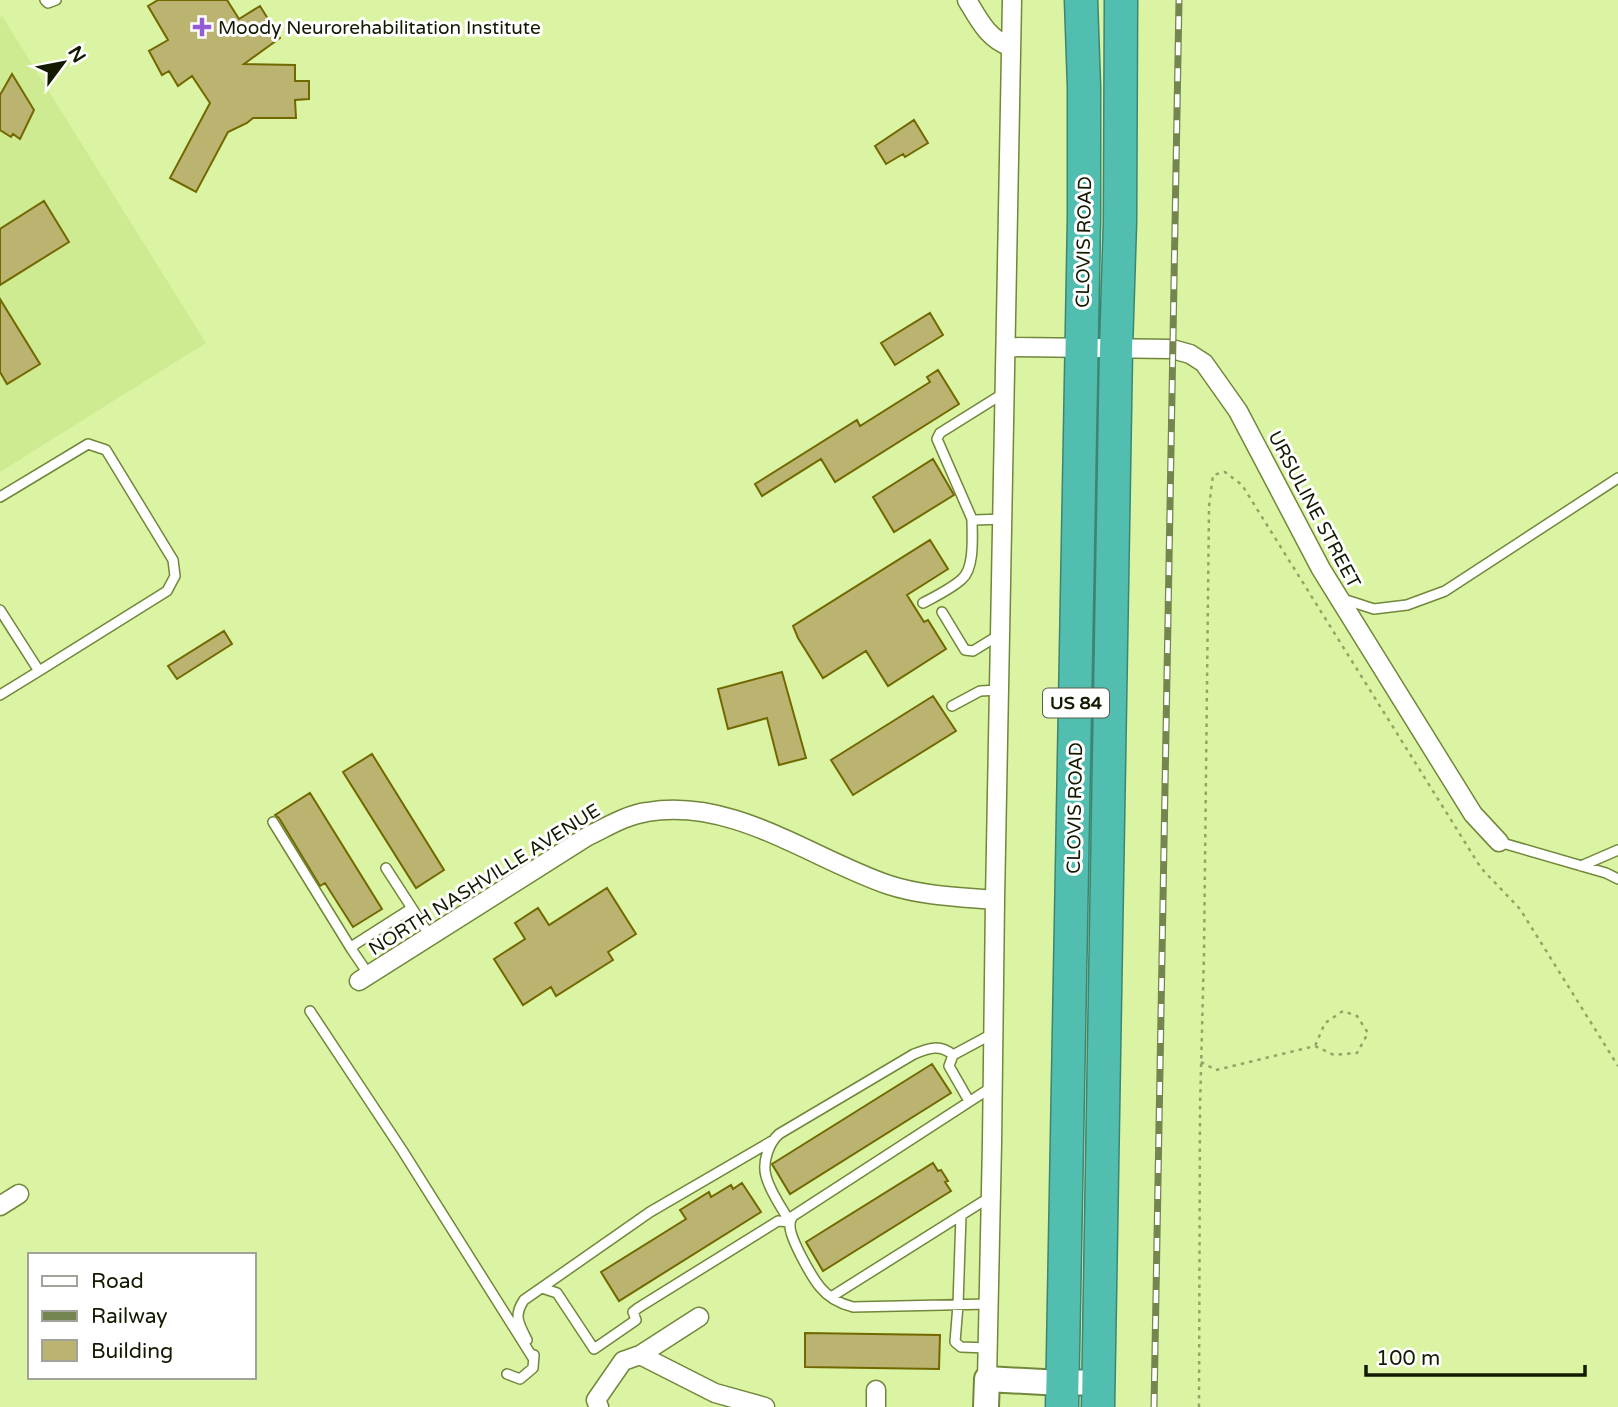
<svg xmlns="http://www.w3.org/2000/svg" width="1618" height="1407" viewBox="0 0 1618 1407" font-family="'Varela Round',sans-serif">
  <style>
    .built { fill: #cfeb92 }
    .building { fill: #bbb471; stroke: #726800; stroke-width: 2 }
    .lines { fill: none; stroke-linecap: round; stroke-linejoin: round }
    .lane-casing { stroke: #718739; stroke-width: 12 }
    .street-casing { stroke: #718739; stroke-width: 21 }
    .secondary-casing { stroke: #718739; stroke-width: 28 }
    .highway-casing { stroke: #3c8572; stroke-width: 35 }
    .path { stroke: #92a568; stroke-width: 2.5; stroke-dasharray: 3.5 5; stroke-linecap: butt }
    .lane { stroke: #fff; stroke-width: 9 }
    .street { stroke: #fff; stroke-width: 18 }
    .secondary { stroke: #fff; stroke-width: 24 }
    .highway { stroke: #52beaf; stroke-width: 32 }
    .rail-casing { stroke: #748550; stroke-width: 7 }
    .rail { stroke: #fff; stroke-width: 4.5; stroke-dasharray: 13; stroke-linecap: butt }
    .poi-dot { fill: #945cd4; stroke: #fff; stroke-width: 2.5 }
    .labels { text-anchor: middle; stroke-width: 6; stroke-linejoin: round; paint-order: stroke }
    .shield { fill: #fff; stroke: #595f4c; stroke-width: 2 }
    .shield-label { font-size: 18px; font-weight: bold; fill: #121a00 }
    .poi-label { font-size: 19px; fill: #121a00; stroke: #fff; text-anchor: start }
    .street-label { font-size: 19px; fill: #121a00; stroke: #fff }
  </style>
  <rect width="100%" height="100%" fill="#dbf4a3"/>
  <!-- built -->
  <path class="built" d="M 2,16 L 206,343 L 0,472 L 0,17 Z"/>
  <!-- building -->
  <path class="building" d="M 158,0 L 227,0 L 239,19 L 260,6 L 280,38 L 244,64 L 295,65 L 295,81 L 309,81 L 309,99 L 295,100 L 296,118 L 253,118 L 247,123 L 228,132 L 196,192 L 170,178 L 210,103 L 192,76 L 178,86 L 169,71 L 162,75 L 149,51 L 168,40 L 148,6 Z
    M 12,74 L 34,110 L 20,139 L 13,134 L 11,137 L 0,130 L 0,95 Z
    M 914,120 L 928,143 L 905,157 L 903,154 L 886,164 L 875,146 Z
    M 44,201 L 69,242 L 0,285 L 0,229 Z
    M 0,299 L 40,364 L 7,384 L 0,372 Z
    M 930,313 L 943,335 L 895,365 L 881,343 Z
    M 938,370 L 959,404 L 835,482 L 821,459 L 762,496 L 755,484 L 857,420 L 860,426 L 930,382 L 927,377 Z
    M 933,459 L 954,495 L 894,532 L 873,497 Z
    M 930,540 L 948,569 L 907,595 L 924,622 L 928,620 L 946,649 L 888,686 L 866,651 L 823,678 L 798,638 L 793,626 Z
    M 224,631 L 232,644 L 177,679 L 168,666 Z
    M 782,672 L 806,758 L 779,765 L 767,718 L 728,729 L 718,689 Z
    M 933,696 L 956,731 L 853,795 L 831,760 Z
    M 372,754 L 444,870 L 416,888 L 343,772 Z
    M 310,793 L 382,909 L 353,927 L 325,883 L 320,886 L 279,818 L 275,815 Z
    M 607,888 L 636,934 L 608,952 L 613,960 L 556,996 L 551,987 L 523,1005 L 494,959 L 525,939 L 515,923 L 538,908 L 549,925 Z
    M 932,1064 L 951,1093 L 790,1194 L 772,1164 Z
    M 933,1163 L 938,1171 L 941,1170 L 948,1181 L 945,1182 L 951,1191 L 823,1271 L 806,1242 Z
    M 742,1183 L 761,1212 L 619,1301 L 601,1272 L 686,1219 L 680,1210 L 709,1192 L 711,1197 L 731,1185 L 733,1189 Z
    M 805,1333 L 940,1335 L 939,1369 L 805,1367 Z"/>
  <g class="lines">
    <!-- lane casing -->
    <g class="lane-casing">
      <path id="lane" d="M 45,0 L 48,3 L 56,0
        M 0,497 L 88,444 L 106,450 L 173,560 L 175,576 L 167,591 L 39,671
        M 1003,519 L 975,520 L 972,519 L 937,439 L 940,433 L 1004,393
        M 1343,599 L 1374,609 L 1407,605 L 1445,591 L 1618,478
        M 923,603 C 936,596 951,589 962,579 C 975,568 972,535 972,519
        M 0,610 L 39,671 L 0,695
        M 942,612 L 965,650 L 973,651 L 999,635
        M 952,706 L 980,691 L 999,690
        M 273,822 L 352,950
        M 1499,842 L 1606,873 L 1618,879
        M 1581,866 L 1618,850
        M 386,868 L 430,936
        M 369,975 L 352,950 L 354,945 L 412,908
        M 310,1011 L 402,1150 L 533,1358
        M 969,1101 L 949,1066 L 953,1055 L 994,1033
        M 961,1215 L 958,1305 L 955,1342 L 961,1347 L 988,1348
        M 790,1222 C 782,1208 770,1192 766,1176 C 762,1162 769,1143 779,1134 L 914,1054 C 929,1048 940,1044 953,1055
        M 542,1288 L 557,1293 L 594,1349 L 636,1320 L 633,1312 L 638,1308 L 778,1221 L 790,1222
        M 831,1297 L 990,1197
        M 989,1304 L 853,1307 C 841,1304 828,1297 820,1287 C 811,1276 791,1240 790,1227 C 790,1221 790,1221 793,1216 L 992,1087
        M 527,1340 C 519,1324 513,1316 524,1300 L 650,1212 L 772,1141
        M 507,1374 L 520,1379 L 533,1368 L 534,1355"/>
    </g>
    <!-- street casing -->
    <g class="street-casing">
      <path id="street" d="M 967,0 C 979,20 988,39 1011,47
        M 1006,347 L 1172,349 L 1190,354 L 1204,363 L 1238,411 L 1321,569 L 1473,814 L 1499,842
        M 359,981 L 588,836 C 607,827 626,815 647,812 C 733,797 812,859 889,885 C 923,896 960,897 995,900
        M 0,1206 L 19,1194
        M 640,1355 L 699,1317
        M 987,1379 L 992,1143 L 995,900 L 1012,0
        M 599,1407 L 596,1400 L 623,1361 L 640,1355 L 715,1393 L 765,1407
        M 876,1407 L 876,1390"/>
    </g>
    <!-- secondary casing -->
    <g class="secondary-casing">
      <path id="secondary" d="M 986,1407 L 987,1379 L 1062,1383 L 1099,1382"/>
    </g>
    <!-- highway casing -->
    <g class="highway-casing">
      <path id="highway" d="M 1062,1407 L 1084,218 L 1084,87 L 1081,0
        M 1098,1407 L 1116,349 L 1120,222 L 1121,0"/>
    </g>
    <!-- path -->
    <path class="path" d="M 1201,1062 L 1216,1070 L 1315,1046 L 1334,1055 L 1357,1053 L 1368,1033 L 1357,1016 L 1343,1011 L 1325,1023 L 1315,1046
      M 1199,1407 L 1200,1107 L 1204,953 L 1209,507 L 1213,475 L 1225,472 L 1242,485 L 1481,868 L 1520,909 L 1618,1066"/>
    <!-- lane -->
    <use href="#lane" class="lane"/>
    <!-- street -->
    <use href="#street" class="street"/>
    <!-- secondary -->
    <use href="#secondary" class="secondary"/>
    <!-- highway -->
    <use href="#highway" class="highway"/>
    <!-- rail casing -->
    <g class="rail-casing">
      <path id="rail" d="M 1154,1407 L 1179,0"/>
    </g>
    <!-- rail -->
    <use href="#rail" class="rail"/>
  </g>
  <!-- markers -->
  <path class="poi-dot" d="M198.5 16.5h7v7h7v7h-7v7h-7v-7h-7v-7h7z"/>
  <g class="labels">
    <!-- shield labels -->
    <rect class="shield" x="1043" y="688.5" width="66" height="29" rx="5"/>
    <g class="shield-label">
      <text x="1076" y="709">US 84</text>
    </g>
    <!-- poi labels -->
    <g class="poi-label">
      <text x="218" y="34">Moody Neurorehabilitation Institute</text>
    </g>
    <!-- street labels -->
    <g class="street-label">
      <text transform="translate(1083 242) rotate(-89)" y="7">CLOVIS ROAD</text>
      <text transform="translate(1315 509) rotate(62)" y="7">URSULINE STREET</text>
      <text transform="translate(1074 808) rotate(-89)" y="7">CLOVIS ROAD</text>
      <text transform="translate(484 879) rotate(-32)" y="7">NORTH NASHVILLE AVENUE</text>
    </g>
  </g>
  <!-- legend -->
  <rect x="28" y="1253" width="228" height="126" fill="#ffffff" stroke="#a0a399" stroke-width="2"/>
  <rect x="42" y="1276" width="35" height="10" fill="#ffffff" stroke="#a0a399" stroke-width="2"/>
  <text x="91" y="1288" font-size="21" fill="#121a00">Road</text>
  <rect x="42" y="1311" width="35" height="10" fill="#748550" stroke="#a0a399" stroke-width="2"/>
  <text x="91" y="1323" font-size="21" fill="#121a00">Railway</text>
  <rect x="42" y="1340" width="35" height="21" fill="#bbb471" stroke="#a0a399" stroke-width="2"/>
  <text x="91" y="1358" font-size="21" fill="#121a00">Building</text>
  <!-- north arrow -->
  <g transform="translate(63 63) rotate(58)" stroke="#ffffff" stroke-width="5" paint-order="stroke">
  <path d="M0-5L12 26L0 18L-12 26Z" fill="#121a00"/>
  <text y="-10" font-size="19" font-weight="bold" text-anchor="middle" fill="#121a00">N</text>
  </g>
  <!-- scale -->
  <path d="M1366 1365v10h219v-10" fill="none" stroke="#121a00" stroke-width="3.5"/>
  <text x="1376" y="1365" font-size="21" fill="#121a00" stroke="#ffffff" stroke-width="5" paint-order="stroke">100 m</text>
</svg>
